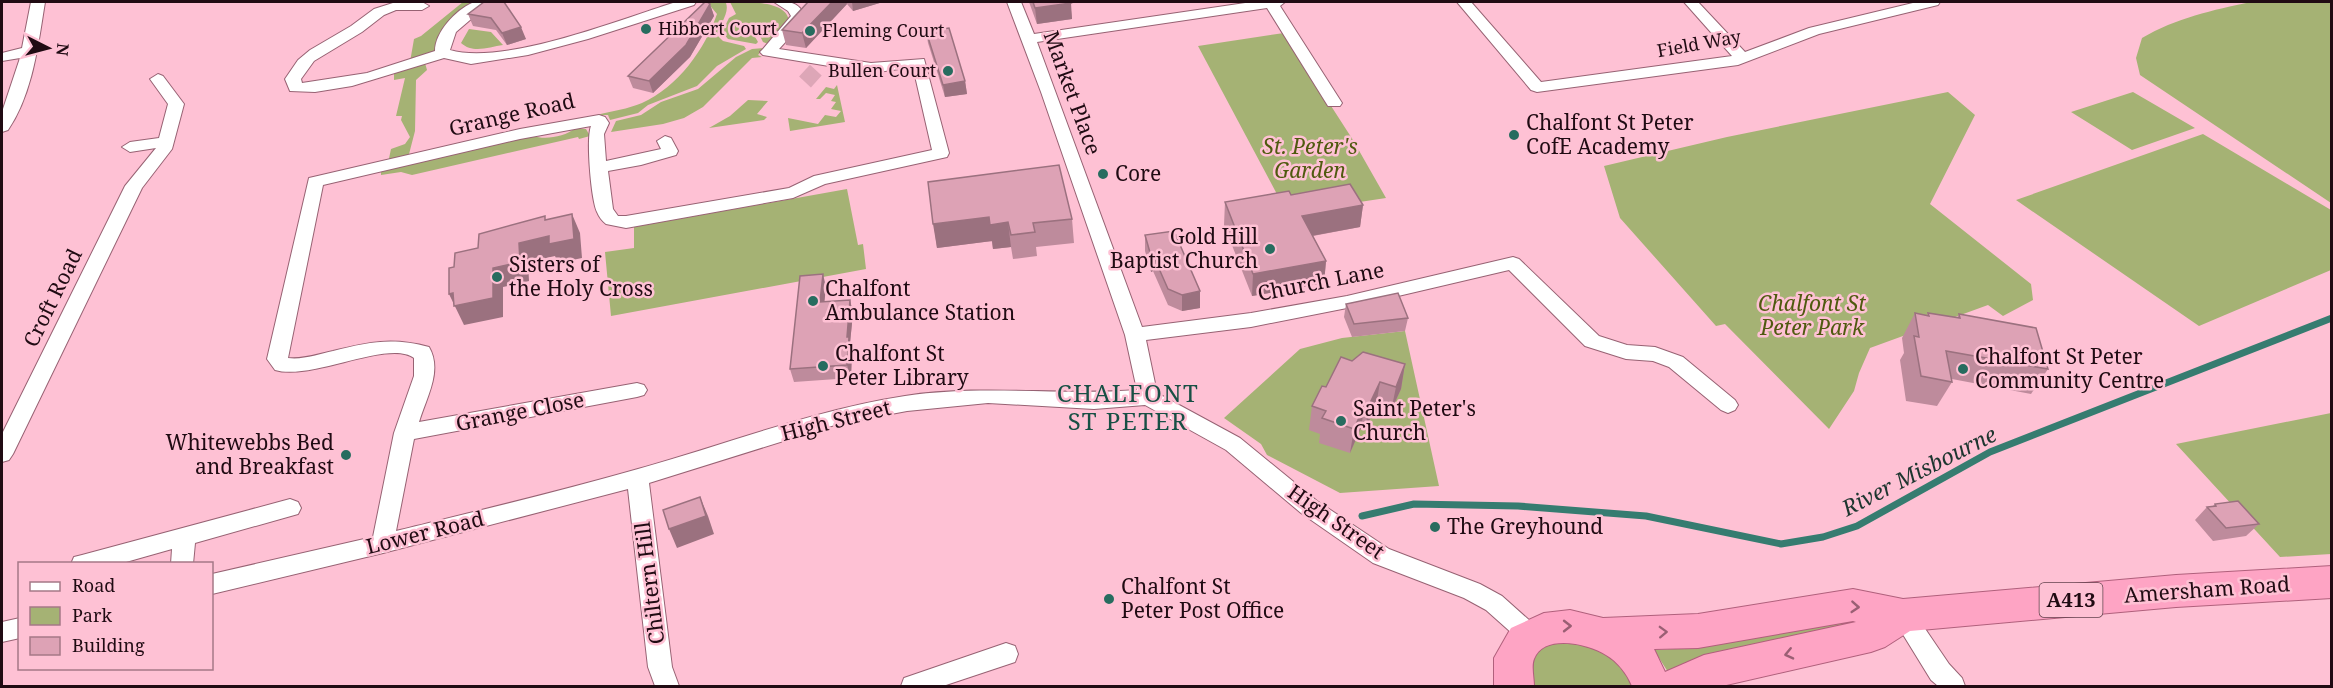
<svg xmlns="http://www.w3.org/2000/svg" width="2333" height="688" viewBox="0 0 2333 688" font-family="'Noto Serif',serif">
  <style>
    .green { fill: #a5b274 }
    .lines { fill: none; stroke-linecap: round; stroke-linejoin: round }
    .stream { stroke: #367c70; stroke-width: 7 }
    .minor-tunnel { stroke: #dda6b7; stroke-width: 16; stroke-dasharray: 16 8; stroke-linecap: butt }
    .minor-casing { stroke: #976273; stroke-width: 2 }
    .trunk-casing { stroke: #b0607c; stroke-width: 2 }
    .minor { fill: #fff; fill-rule: evenodd }
    .trunk { fill: #fea4c4; fill-rule: evenodd }
    .wall { fill: #be8b9c }
    .shaded-wall { fill: #9b717f }
    .building { fill: #dda2b5; stroke: #9b717f; stroke-width: 1.5 }
    .oneway { stroke: #9a5f74 }
    .poi-dot { fill: #276c5f; stroke: #fec1d4; stroke-width: 2 }
    .labels { text-anchor: middle; stroke-width: 5; stroke-linejoin: round; paint-order: stroke }
    .far-poi-label { font-size: 18px; fill: #200b13; stroke: #fec1d4; text-anchor: start }
    .far-street-label { font-size: 18px; fill: #200b13; stroke: #fec1d4 }
    .shield { fill: #fec1d4; stroke: #63424d; stroke-width: 1.5 }
    .shield-label { font-size: 20px; font-weight: bold; fill: #200b13 }
    .street-label { font-size: 21px; fill: #200b13; stroke: #fec1d4 }
    .poi-label { font-size: 21px; fill: #200b13; stroke: #fec1d4; text-anchor: start }
    .park-label { font-size: 21px; font-style: italic; fill: #4f5a0f; stroke: #fec1d4 }
    .water-label { font-size: 22px; font-style: italic; fill: #1d352f; stroke: #fec1d4 }
    .quarter-label { font-size: 24px; letter-spacing: 1.5px; fill: #185045; stroke: #fec1d4 }
  </style>
  <rect width="100%" height="100%" fill="#fec1d4"/>
  <!-- green -->
  <path class="green" d="M 463,2 L 476,2 L 467,6 L 436,50 L 410,62 L 414,39 L 421,36 Z
    M 707,2 L 726,3 C 730,14 718,25 718,36 L 723,41 L 744,46 L 746,49 L 717,66 L 697,86 L 648,105 L 638,113 L 610,120 L 608,115 L 597,115 C 612,111 628,109 642,103 C 678,87 705,49 717,14 Z
    M 730,2 C 747,2 787,0 789,21 L 768,44 L 763,42 L 759,34 L 754,35 L 758,42 L 756,44 L 728,39 L 722,32 L 729,18 L 736,14 Z
    M 2251,2 L 2331,2 L 2331,203 L 2140,75 L 2136,58 L 2142,38 C 2176,18 2213,10 2251,2 Z
    M 469,29 L 491,32 L 503,45 C 489,47 473,54 461,43 Z
    M 1284,33 L 1353,140 L 1386,198 L 1287,213 L 1198,46 Z
    M 764,48 L 758,55 L 762,57 L 752,58 L 703,107 L 684,118 L 663,124 L 611,132 L 616,121 L 641,115 L 661,102 L 698,89 L 736,57 L 752,49 Z
    M 425,63 L 427,70 L 416,80 L 415,131 L 408,158 L 388,163 L 391,149 L 405,144 L 410,137 L 401,120 L 402,116 L 396,116 L 405,78 L 394,80 L 394,73 Z
    M 837,85 L 845,122 L 790,131 L 788,118 L 818,124 L 825,115 L 836,117 L 841,111 L 831,109 L 836,102 L 831,101 L 835,95 L 826,93 L 820,99 L 816,99 L 826,87 L 834,89 Z
    M 1948,92 L 1975,115 L 1930,204 L 2031,284 L 2033,300 L 2003,316 L 1988,305 L 1870,348 L 1859,373 L 1854,391 L 1829,429 L 1725,324 L 1716,326 L 1620,218 L 1604,166 L 1727,137 Z
    M 2133,92 L 2195,128 L 2132,150 L 2071,112 Z
    M 748,100 L 768,101 L 757,114 L 767,117 L 764,120 L 709,128 L 730,116 Z
    M 575,128 L 586,129 L 590,136 L 579,139 L 578,137 L 412,175 L 401,172 L 381,175 L 381,172 L 481,146 L 533,136 C 545,140 565,137 575,128 Z
    M 2203,134 L 2331,210 L 2331,270 L 2199,326 L 2016,200 Z
    M 847,189 L 858,245 L 863,244 L 866,269 L 611,316 L 605,252 L 634,248 L 634,227 Z
    M 1405,331 L 1439,486 L 1340,493 L 1267,455 L 1261,444 L 1224,418 L 1300,349 L 1342,338 Z
    M 2331,413 L 2331,554 L 2280,557 L 2176,444 Z
    M 1860,616 L 1864,624 L 1668,672 L 1654,650 L 1693,648 Z
    M 1564,638 L 1613,654 L 1632,682 L 1633,686 L 1531,686 C 1523,655 1539,649 1564,638 Z"/>
  <g class="lines">
    <!-- stream -->
    <path class="stream" d="M 1362,516 L 1414,504 L 1518,506 L 1646,516 L 1781,544 L 1823,537 L 1857,526 L 1990,452 L 2332,318"/>
    <!-- minor-tunnel -->
    <path class="minor-tunnel" d="M 805,82 L 816,70"/>
    <!-- minor casing -->
    <g class="minor-casing">
      <path id="minor" d="M 31,2 L 45,2 C 38,45 33,93 8,130 L 2,132 L 2,112 L 20,58 L 2,61 L 2,53 L 22,48 Z
        M 396,2 L 422,2 L 429,6 L 422,10 L 396,10 L 384,15 L 362,32 L 314,61 L 301,79 L 302,83 L 367,73 L 435,51 C 435,32 456,10 472,3 C 478,0 486,1 491,2 L 456,32 L 450,50 C 504,66 621,19 676,2 L 696,2 L 694,5 L 588,39 L 528,55 L 471,64 L 444,58 L 352,86 L 315,92 L 290,91 L 285,79 L 298,60 L 310,50 L 351,26 L 374,9 Z
        M 774,2 C 789,1 798,1 805,16 L 800,26 L 779,49 L 871,63 L 924,59 L 949,153 L 947,157 L 825,184 L 793,198 L 626,228 L 606,224 C 602,221 599,217 597,212 C 591,199 586,139 591,126 L 520,139 L 323,185 L 288,358 C 303,360 319,354 333,351 C 368,342 393,337 429,347 C 443,371 426,398 419,422 L 637,383 L 644,385 L 647,390 L 644,395 L 637,397 L 414,439 L 396,531 C 477,511 558,492 638,469 C 727,444 814,410 905,396 C 982,384 1059,396 1137,390 L 1125,335 L 1041,92 L 1007,2 L 1021,2 L 1034,34 L 1252,2 L 1285,2 L 1280,6 L 1342,103 L 1340,106 L 1328,106 L 1267,8 L 1037,42 L 1142,327 L 1251,313 L 1347,296 L 1513,257 L 1519,259 L 1599,336 L 1627,345 L 1655,347 L 1683,357 L 1735,400 L 1738,405 L 1735,410 L 1728,413 L 1721,410 L 1669,367 L 1653,361 L 1626,359 L 1585,346 L 1509,270 L 1347,308 L 1251,327 L 1146,340 L 1157,393 L 1240,438 L 1317,501 L 1389,549 L 1480,584 L 1502,596 L 1539,629 L 1543,636 L 1539,643 L 1531,646 L 1523,643 L 1486,610 L 1464,598 L 1373,563 L 1301,513 L 1226,450 L 1145,405 L 1094,409 L 988,403 L 907,411 L 838,424 L 649,483 L 672,667 L 679,686 L 655,686 L 648,667 L 628,489 L 383,553 L 212,594 L 212,574 L 373,537 L 394,433 L 414,376 L 414,358 C 389,339 311,381 275,370 L 267,359 L 309,178 L 520,129 L 599,115 L 605,117 L 609,123 L 604,134 L 606,161 L 661,149 L 657,141 L 665,136 L 671,138 L 678,151 L 676,155 L 641,165 L 608,171 L 613,209 L 618,216 L 626,216 L 789,188 L 814,176 L 932,150 L 913,67 L 871,73 L 763,55 L 760,52 L 763,49 L 791,16 L 788,11 Z
        M 1457,2 L 1471,2 L 1541,82 L 1732,56 L 1684,2 L 1698,2 L 1745,52 L 1809,28 L 1917,2 L 1940,2 L 1938,5 L 1819,34 L 1738,65 L 1537,92 L 1531,90 Z
        M 158,74 L 163,76 L 184,104 L 172,149 L 142,188 L 13,454 L 9,460 L 2,462 L 2,434 L 125,186 L 156,148 L 130,152 L 122,147 L 130,142 L 159,138 L 168,104 L 150,79 Z
        M 290,499 L 298,502 L 301,508 L 298,514 L 195,543 L 193,564 L 171,564 L 172,549 L 119,564 L 71,564 L 74,557 L 82,555 Z
        M 1903,605 L 1911,608 L 1949,664 L 1962,678 L 1965,686 L 1938,686 L 1931,680 L 1891,615 L 1895,608 Z
        M 20,618 L 20,638 L 2,642 L 2,622 Z
        M 1006,643 L 1015,646 L 1018,654 L 1015,662 L 943,686 L 901,686 L 904,678 Z"/>
    </g>
    <!-- trunk casing -->
    <g class="trunk-casing">
      <path id="trunk" d="M 2332,566 L 2332,598 L 2176,607 L 1910,631 L 1885,647 L 1871,652 L 1722,686 L 1632,686 C 1627,674 1618,662 1606,655 C 1589,644 1544,633 1534,659 C 1531,666 1534,678 1534,686 L 1494,686 L 1494,658 L 1511,628 L 1544,613 L 1570,610 L 1603,618 L 1698,614 L 1853,589 L 1903,599 L 2176,575 ZM 1853,621 L 1856,622 L 1704,655 L 1665,672 L 1654,649 L 1698,648 Z"/>
    </g>
    <!-- minor -->
    <use href="#minor" class="minor"/>
    <!-- trunk -->
    <use href="#trunk" class="trunk"/>
  </g>
  <!-- wall -->
  <path class="wall" d="M 484,2 L 526,39 L 507,45 L 496,30 L 473,26 L 468,14 Z
    M 808,2 L 883,2 L 853,11 L 847,4 L 806,48 L 786,45 L 782,30 Z
    M 1029,2 L 1070,2 L 1072,19 L 1037,24 Z
    M 710,4 L 714,16 L 690,57 L 653,93 L 633,88 L 628,76 Z
    M 926,31 L 965,81 L 967,94 L 945,97 L 928,43 Z
    M 928,182 L 1072,219 L 1074,243 L 1036,247 L 1037,256 L 1013,259 L 1011,247 L 993,249 L 992,241 L 937,248 Z
    M 1225,202 L 1363,205 L 1360,227 L 1313,236 L 1326,261 L 1324,283 L 1252,296 L 1224,225 Z
    M 1145,235 L 1200,308 L 1182,311 L 1168,305 L 1153,271 L 1151,272 L 1145,251 Z
    M 826,287 L 824,302 L 850,300 L 853,313 L 850,343 L 852,350 L 851,378 L 794,382 L 790,369 Z
    M 1346,304 L 1408,318 L 1405,331 L 1352,337 L 1344,317 Z
    M 1915,313 L 1927,315 L 1928,313 L 1957,318 L 1959,314 L 2048,369 L 2031,394 L 1952,379 L 1952,382 L 1937,406 L 1906,401 L 1900,360 L 1904,353 L 1902,338 Z
    M 1352,361 L 1405,364 L 1401,389 L 1391,411 L 1376,406 L 1365,430 L 1361,428 L 1350,453 L 1319,443 L 1320,434 L 1309,430 L 1312,406 Z
    M 2215,504 L 2259,524 L 2246,536 L 2213,541 L 2195,520 L 2207,507 L 2213,506 Z"/>
  <!-- shaded-wall -->
  <path class="shaded-wall" d="M 832,2 L 846,2 L 847,4 L 806,48 L 802,33 Z
    M 852,2 L 883,2 L 853,11 Z
    M 1071,3 L 1072,19 L 1037,24 L 1035,8 Z
    M 710,4 L 714,16 L 690,57 L 653,93 L 649,81 Z
    M 521,27 L 526,39 L 507,45 L 502,33 Z
    M 965,81 L 967,94 L 945,97 L 943,85 Z
    M 1363,205 L 1360,227 L 1300,238 L 1302,216 Z
    M 572,214 L 580,233 L 582,258 L 558,263 L 555,256 L 528,262 L 529,281 L 503,287 L 503,317 L 464,325 L 449,294 L 493,268 L 519,243 L 549,236 Z
    M 989,217 L 992,241 L 937,248 L 933,224 Z
    M 1008,222 L 1011,247 L 993,249 L 990,225 Z
    M 1153,255 L 1153,271 L 1151,272 L 1151,256 Z
    M 1326,261 L 1324,283 L 1252,296 L 1253,274 Z
    M 823,274 L 826,287 L 823,315 L 820,302 Z
    M 1200,291 L 1200,308 L 1182,311 L 1182,295 Z
    M 850,300 L 853,313 L 850,343 L 852,350 L 851,378 L 847,365 L 847,337 Z
    M 1405,364 L 1401,389 L 1391,411 L 1396,387 Z
    M 1380,382 L 1376,406 L 1365,430 L 1369,405 Z
    M 1365,404 L 1361,428 L 1350,453 L 1354,429 Z
    M 700,497 L 708,516 L 714,534 L 677,548 L 669,529 Z"/>
  <!-- building -->
  <path class="building" d="M 484,2 L 504,2 L 521,27 L 502,33 L 491,18 L 468,14 Z
    M 705,2 L 707,2 L 710,4 L 686,45 L 649,81 L 628,76 Z
    M 808,2 L 832,2 L 802,33 L 782,30 Z
    M 1033,2 L 1070,2 L 1071,3 L 1035,8 Z
    M 949,28 L 965,81 L 943,85 L 926,31 Z
    M 1059,165 L 1072,219 L 1033,223 L 1035,232 L 1011,235 L 1008,222 L 990,225 L 989,217 L 933,224 L 928,182 Z
    M 1350,184 L 1363,205 L 1302,216 L 1326,261 L 1253,274 L 1225,202 L 1289,191 L 1291,195 Z
    M 572,214 L 574,239 L 549,244 L 549,236 L 519,243 L 520,262 L 493,268 L 493,298 L 454,306 L 453,293 L 449,294 L 449,268 L 454,267 L 455,253 L 478,248 L 479,234 L 545,216 L 545,220 Z
    M 1174,231 L 1200,291 L 1182,295 L 1168,289 L 1153,255 L 1151,256 L 1145,235 Z
    M 823,274 L 820,302 L 850,300 L 847,337 L 849,337 L 847,365 L 790,369 L 800,276 Z
    M 1398,293 L 1408,318 L 1354,324 L 1346,304 Z
    M 1915,313 L 1929,316 L 1928,313 L 1960,318 L 1959,314 L 2036,328 L 2048,369 L 1946,351 L 1952,382 L 1921,376 L 1914,336 L 1919,337 Z
    M 1363,352 L 1405,364 L 1396,387 L 1380,382 L 1369,405 L 1365,404 L 1354,429 L 1322,418 L 1326,411 L 1312,406 L 1322,386 L 1326,387 L 1341,357 L 1352,361 Z
    M 700,497 L 706,516 L 669,529 L 663,510 Z
    M 2238,501 L 2259,524 L 2226,528 L 2207,507 L 2216,506 L 2215,504 Z"/>
  <!-- one-way arrows -->
  <defs><path id="oneway-chevron" d="M-2-3.5L2.5 0L-2 3.5" fill="none" stroke-width="1.6" stroke-linecap="round" stroke-linejoin="round" transform="scale(1.5)"/></defs>
  <g class="oneway">
    <use href="#oneway-chevron" transform="translate(1855 607) rotate(4)"/>
    <use href="#oneway-chevron" transform="translate(1567 626)"/>
    <use href="#oneway-chevron" transform="translate(1663 632) rotate(-2)"/>
    <use href="#oneway-chevron" transform="translate(1789 654) rotate(167)"/>
  </g>
  <!-- markers -->
  <g class="poi-dot">
    <circle cx="646" cy="29" r="6"/>
    <circle cx="810" cy="31" r="6"/>
    <circle cx="948" cy="71" r="6"/>
    <circle cx="1514" cy="135" r="6"/>
    <circle cx="1103" cy="174" r="6"/>
    <circle cx="1270" cy="249" r="6"/>
    <circle cx="497" cy="277" r="6"/>
    <circle cx="813" cy="301" r="6"/>
    <circle cx="823" cy="366" r="6"/>
    <circle cx="1963" cy="369" r="6"/>
    <circle cx="1341" cy="421" r="6"/>
    <circle cx="346" cy="455" r="6"/>
    <circle cx="1435" cy="527" r="6"/>
    <circle cx="1109" cy="599" r="6"/>
  </g>
  <g class="labels">
    <!-- far-poi labels -->
    <g class="far-poi-label">
      <text x="658" y="35">Hibbert Court</text>
      <text x="822" y="37">Fleming Court</text>
      <text x="936" y="77" text-anchor="end">Bullen Court</text>
    </g>
    <!-- far-street labels -->
    <g class="far-street-label">
      <text transform="translate(1699 44) rotate(-10)" y="6">Field Way</text>
    </g>
    <!-- shield labels -->
    <rect class="shield" x="2039.5" y="583" width="63" height="34" rx="4.5"/>
    <g class="shield-label">
      <text x="2071" y="607">A413</text>
    </g>
    <!-- street labels -->
    <g class="street-label">
      <text transform="translate(1072 93) rotate(70)" y="7">Market Place</text>
      <text transform="translate(512 115) rotate(-13)" y="7">Grange Road</text>
      <text transform="translate(1321 282) rotate(-11)" y="7">Church Lane</text>
      <text transform="translate(53 298) rotate(-64)" y="7">Croft Road</text>
      <text transform="translate(520 412) rotate(-11)" y="7">Grange Close</text>
      <text transform="translate(836 421) rotate(-14)" y="7">High Street</text>
      <text transform="translate(1336 522) rotate(35)" y="7">High Street</text>
      <text transform="translate(425 533) rotate(-14)" y="7">Lower Road</text>
      <text transform="translate(650 583) rotate(-97)" y="7">Chiltern Hill</text>
      <text transform="translate(2207 590) rotate(-4)" y="7">Amersham Road</text>
    </g>
    <!-- poi labels -->
    <g class="poi-label">
      <text x="1526" y="130">Chalfont St Peter<tspan x="1526" dy="24">CofE Academy</tspan></text>
      <text x="1115" y="181">Core</text>
      <text x="1258" y="244" text-anchor="end">Gold Hill<tspan x="1258" dy="24">Baptist Church</tspan></text>
      <text x="509" y="272">Sisters of<tspan x="509" dy="24">the Holy Cross</tspan></text>
      <text x="825" y="296">Chalfont<tspan x="825" dy="24">Ambulance Station</tspan></text>
      <text x="835" y="361">Chalfont St<tspan x="835" dy="24">Peter Library</tspan></text>
      <text x="1975" y="364">Chalfont St Peter<tspan x="1975" dy="24">Community Centre</tspan></text>
      <text x="1353" y="416">Saint Peter's<tspan x="1353" dy="24">Church</tspan></text>
      <text x="334" y="450" text-anchor="end">Whitewebbs Bed<tspan x="334" dy="24">and Breakfast</tspan></text>
      <text x="1447" y="534">The Greyhound</text>
      <text x="1121" y="594">Chalfont St<tspan x="1121" dy="24">Peter Post Office</tspan></text>
    </g>
    <!-- park labels -->
    <g class="park-label">
      <text x="1310" y="154">St. Peter's<tspan x="1310" dy="24">Garden</tspan></text>
      <text x="1812" y="311">Chalfont St<tspan x="1812" dy="24">Peter Park</tspan></text>
    </g>
    <!-- water labels -->
    <g class="water-label">
      <text transform="translate(1919 471) rotate(-27)" y="8">River Misbourne</text>
    </g>
    <!-- quarter labels -->
    <g class="quarter-label">
      <text x="1128" y="402">CHALFONT<tspan x="1128" dy="28">ST PETER</tspan></text>
    </g>
  </g>
  <!-- border -->
  <rect width="2333" height="688" fill="none" stroke="#200b13" stroke-width="6"/>
  <!-- legend -->
  <rect x="18" y="562" width="195" height="108" fill="#fec1d4" stroke="#a57887" stroke-width="1.5"/>
  <rect x="30" y="582" width="30" height="9" fill="#ffffff" stroke="#a57887" stroke-width="1.5"/>
  <text x="72" y="592" font-size="18" fill="#200b13">Road</text>
  <rect x="30" y="607" width="30" height="18" fill="#a5b274" stroke="#a57887" stroke-width="1.5"/>
  <text x="72" y="622" font-size="18" fill="#200b13">Park</text>
  <rect x="30" y="637" width="30" height="18" fill="#dda2b5" stroke="#a57887" stroke-width="1.5"/>
  <text x="72" y="652" font-size="18" fill="#200b13">Building</text>
  <!-- north arrow -->
  <g transform="translate(48 48) rotate(96)" stroke="#fec1d4" stroke-width="4.5" paint-order="stroke">
  <path d="M0-4.5L10 22L0 15L-10 22Z" fill="#200b13"/>
  <text y="-9" font-size="16" font-weight="bold" text-anchor="middle" fill="#200b13">N</text>
  </g>
</svg>
